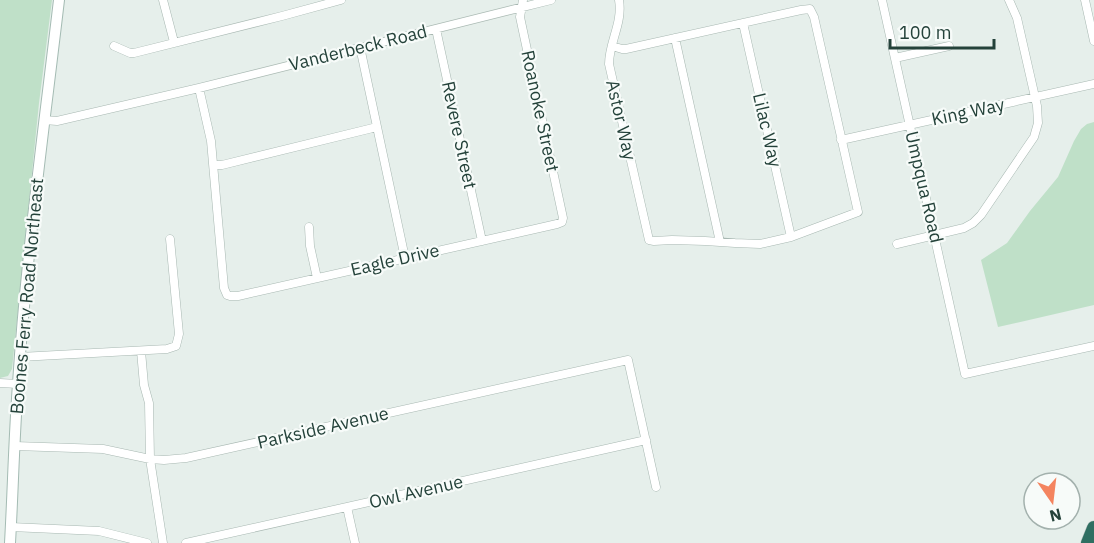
<svg xmlns="http://www.w3.org/2000/svg" width="1094" height="543" viewBox="0 0 1094 543" font-family="'IBM Plex Sans',sans-serif">
  <style>
    .green { fill: #bfe0c8 }
    .lines { fill: none; stroke-linecap: round; stroke-linejoin: round }
    .street-casing { stroke: #a8b8b2; stroke-width: 9 }
    .secondary-casing { stroke: #a4bbb3; stroke-width: 12 }
    .highway-casing { stroke: #c2cac8; stroke-width: 15 }
    .street { stroke: #fff; stroke-width: 8 }
    .secondary { stroke: #fff; stroke-width: 10 }
    .highway { stroke: #2f6f62; stroke-width: 14 }
    .labels { text-anchor: middle; stroke-width: 4.5; stroke-linejoin: round; paint-order: stroke }
    .street-label { font-size: 18px; fill: #24423a; stroke: #f7fbf9 }
  </style>
  <rect width="100%" height="100%" fill="#e6efeb"/>
  <!-- green -->
  <path class="green" d="M 0,0 L 52,0 L 39,103 L 12,369 L 8,376 L 0,378 Z
    M 1094,122 L 1094,305 L 998,327 L 981,260 L 1007,243 L 1030,211 L 1058,177 L 1074,141 L 1081,129 L 1087,124 Z"/>
  <g class="lines">
    <!-- street casing -->
    <g class="street-casing">
      <path id="street" d="M 163,0 L 174,42
        M 882,0 L 965,374 L 1094,346
        M 1085,0 L 1094,41
        M 743,23 L 791,237
        M 436,29 L 482,241
        M 675,38 L 720,242
        M 114,46 L 130,53 L 134,53 L 282,16 L 341,0
        M 612,46 L 622,49 L 626,49 L 801,10 L 810,9 L 814,17 L 858,212 L 791,237 L 760,244 L 735,243 L 705,241 L 672,240 L 654,241 L 649,240 L 609,64 C 609,42 623,23 619,0
        M 360,47 L 405,258
        M 895,58 L 949,46
        M 199,88 L 211,141 L 224,288 L 227,295 L 230,296 L 238,296 L 557,224 L 562,222 L 563,218 L 520,17 L 523,0
        M 44,120 L 57,121 L 199,88 L 551,0
        M 841,140 L 1094,84
        M 214,165 L 222,165 L 377,127
        M 309,227 L 310,246 L 317,278
        M 897,244 L 964,228 L 973,223 L 981,215 L 1034,137 L 1038,123 L 1037,106 L 1017,18 L 1009,0
        M 141,351 L 144,385 L 149,403 L 150,459 L 163,543
        M 20,357 L 167,349 L 176,346 L 179,334 L 170,239
        M 0,383 L 18,384
        M 15,446 L 103,449 L 150,459 L 164,460 L 186,458 L 628,360 L 656,487
        M 347,507 L 355,543
        M 11,527 L 99,531 L 147,543
        M 186,543 L 646,440"/>
    </g>
    <!-- secondary casing -->
    <g class="secondary-casing">
      <path id="secondary" d="M 10,543 C 13,490 14,437 18,384 C 26,256 44,128 59,0"/>
    </g>
    <!-- highway casing -->
    <g class="highway-casing">
      <path id="highway" d="M 1088,543 L 1094,528"/>
    </g>
    <!-- street -->
    <use href="#street" class="street"/>
    <!-- secondary -->
    <use href="#secondary" class="secondary"/>
    <!-- highway -->
    <use href="#highway" class="highway"/>
  </g>
  <g class="labels">
    <!-- street labels -->
    <g class="street-label">
      <text transform="translate(358 48) rotate(-14)" y="6">Vanderbeck Road</text>
      <text transform="translate(540 111) rotate(78)" y="6">Roanoke Street</text>
      <text transform="translate(968 112) rotate(-12)" y="6">King Way</text>
      <text transform="translate(621 120) rotate(77)" y="6">Astor Way</text>
      <text transform="translate(767 130) rotate(77)" y="6">Lilac Way</text>
      <text transform="translate(459 135) rotate(78)" y="6">Revere Street</text>
      <text transform="translate(924 187) rotate(77)" y="6">Umpqua Road</text>
      <text transform="translate(395 260) rotate(-13)" y="6">Eagle Drive</text>
      <text transform="translate(27 296) rotate(-85)" y="6">Boones Ferry Road Northeast</text>
      <text transform="translate(323 428) rotate(-13)" y="6">Parkside Avenue</text>
      <text transform="translate(416 492) rotate(-13)" y="6">Owl Avenue</text>
    </g>
  </g>
  <!-- north arrow -->
  <g transform="translate(1052 501) rotate(166)"><circle r="28" fill="#f7fbf9" stroke="#a3b1ad" stroke-width="1.5"/>
  <path d="M0-4.5L10 22L0 15L-10 22Z" fill="#f4845f"/>
  <text y="-9" font-size="16" font-weight="bold" text-anchor="middle" fill="#24423a">N</text>
  </g>
  <!-- scale -->
  <path d="M890 39v9h104v-9" fill="none" stroke="#24423a" stroke-width="3"/>
  <text x="899" y="39" font-size="18" fill="#24423a" stroke="#f7fbf9" stroke-width="4.5" paint-order="stroke">100 m</text>
</svg>
